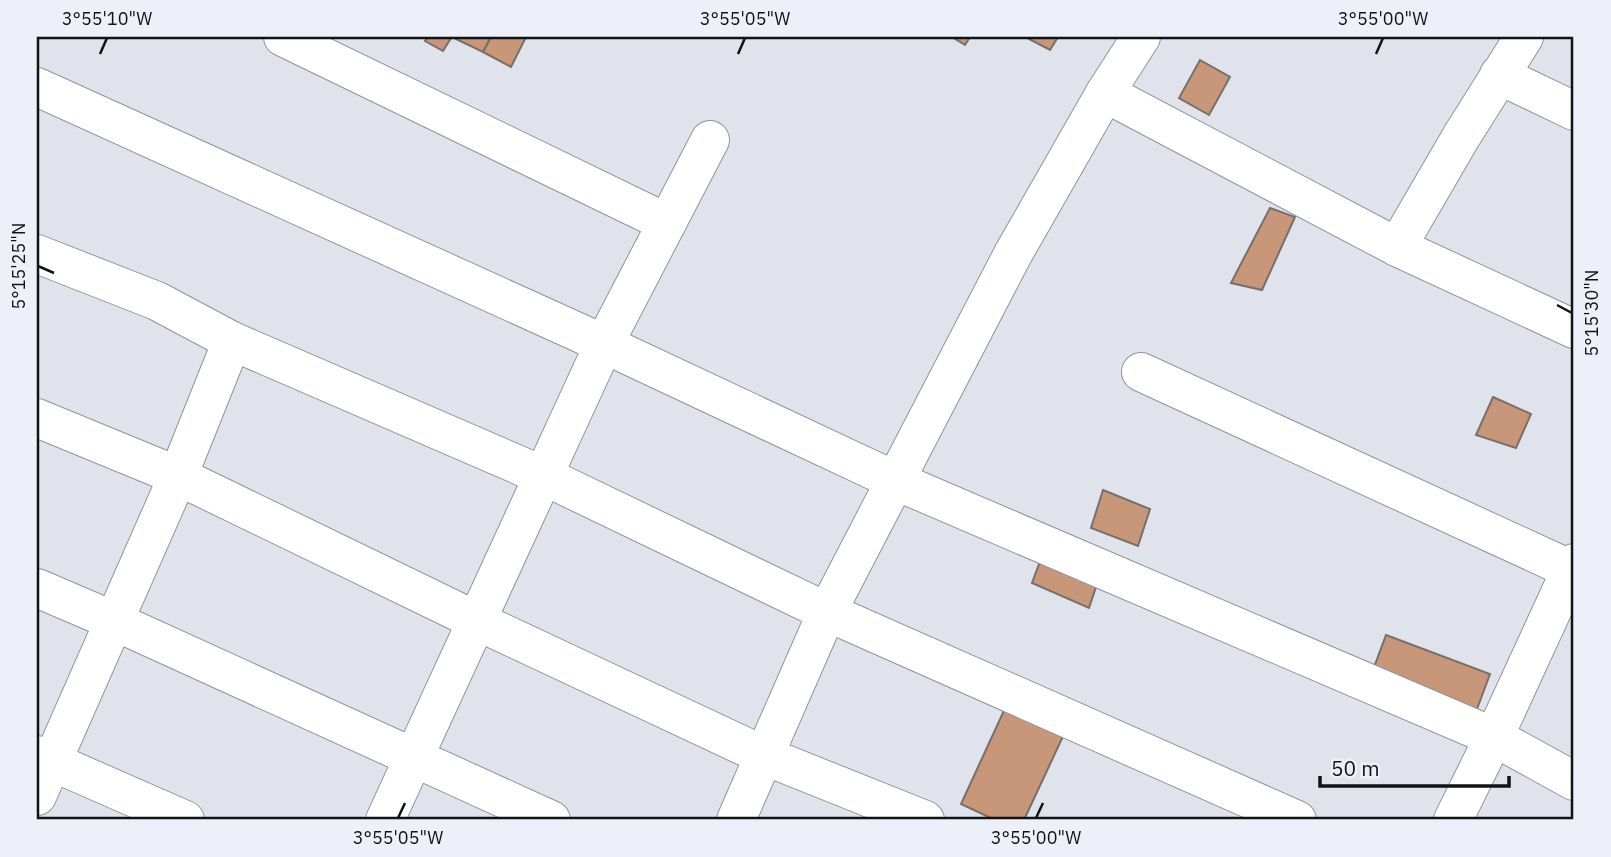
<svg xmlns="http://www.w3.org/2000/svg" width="1611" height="857" viewBox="0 0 1611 857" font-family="'IBM Plex Sans',sans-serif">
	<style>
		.building { fill: #c89779; stroke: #776f6a; stroke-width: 2 }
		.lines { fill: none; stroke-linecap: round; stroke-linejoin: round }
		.minor-casing { stroke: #92949c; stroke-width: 40 }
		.minor { stroke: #fff; stroke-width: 38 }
		.ticks { fill: none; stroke: #121316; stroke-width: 2.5 }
		.neatline { fill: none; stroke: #121316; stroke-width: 2.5 }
		.ticks-label { font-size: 18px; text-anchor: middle; fill: #121316 }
	</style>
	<rect width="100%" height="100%" fill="#e0e3ec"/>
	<g class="building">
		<polygon points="428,37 448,37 451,38 443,51 425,41"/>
		<polygon points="457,37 491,37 483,52 456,39"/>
		<polygon points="491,37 526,37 511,67 483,52"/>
		<polygon points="952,37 970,37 965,45"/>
		<polygon points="1031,37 1058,37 1050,50 1029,39"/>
		<polygon points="1200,60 1230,77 1209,115 1179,98"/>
		<polygon points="1270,208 1295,217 1262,290 1231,283"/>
		<polygon points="1493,397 1531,414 1516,448 1476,435"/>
		<polygon points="1103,490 1150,509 1138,546 1091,528"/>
		<polygon points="1042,556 1098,581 1089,608 1032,583"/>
		<polygon points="1386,635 1490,674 1477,709 1373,670"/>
		<polygon points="1007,704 1065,732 1024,820 995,820 961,804"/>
	</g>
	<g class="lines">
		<g class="minor-casing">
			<g id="minor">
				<polyline points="283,37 667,223"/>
				<polyline points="1499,75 1574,111"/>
				<polyline points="37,87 604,344 896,481 1494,737 1574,781"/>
				<polyline points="1105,93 1397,247 1574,329"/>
				<polyline points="1397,247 1461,137 1524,37"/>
				<polyline points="37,254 157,301 232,341 544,476 827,612 1297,820"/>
				<polyline points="1141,372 1574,571"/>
				<polyline points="37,418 178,476 477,621 765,756 925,820"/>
				<polyline points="37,588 114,621 551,820"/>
				<polyline points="37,755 185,820"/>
				<polyline points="37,796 178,476 232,341"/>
				<polyline points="385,820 604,344 710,140"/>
				<polyline points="736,820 827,612 1013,254 1105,93 1141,37"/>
				<polyline points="1453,820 1494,737 1574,563"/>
			</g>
		</g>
		<use href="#minor" class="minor"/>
	</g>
	<path class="ticks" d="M100 54 107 38M738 54 745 38M1376 54 1383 38M38 266 54 273M1557 305 1572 313M398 818 405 803M1036 818 1043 803"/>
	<rect width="1611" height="857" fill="none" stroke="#edf0f9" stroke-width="77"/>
	<path d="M1320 776v10h189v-10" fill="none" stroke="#121316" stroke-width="3.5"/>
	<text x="1331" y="776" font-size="21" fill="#121316" stroke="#edf0f9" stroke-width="5" paint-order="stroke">50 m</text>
	<rect x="38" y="38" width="1534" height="780" class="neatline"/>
	<g class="ticks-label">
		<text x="107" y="25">3°55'10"W</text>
		<text x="745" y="25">3°55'05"W</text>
		<text x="1383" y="25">3°55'00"W</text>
		<text transform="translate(19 266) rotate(-90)" y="6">5°15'25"N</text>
		<text transform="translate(1592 313) rotate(-90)" y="6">5°15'30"N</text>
		<text x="398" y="844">3°55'05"W</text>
		<text x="1036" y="844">3°55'00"W</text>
	</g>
</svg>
